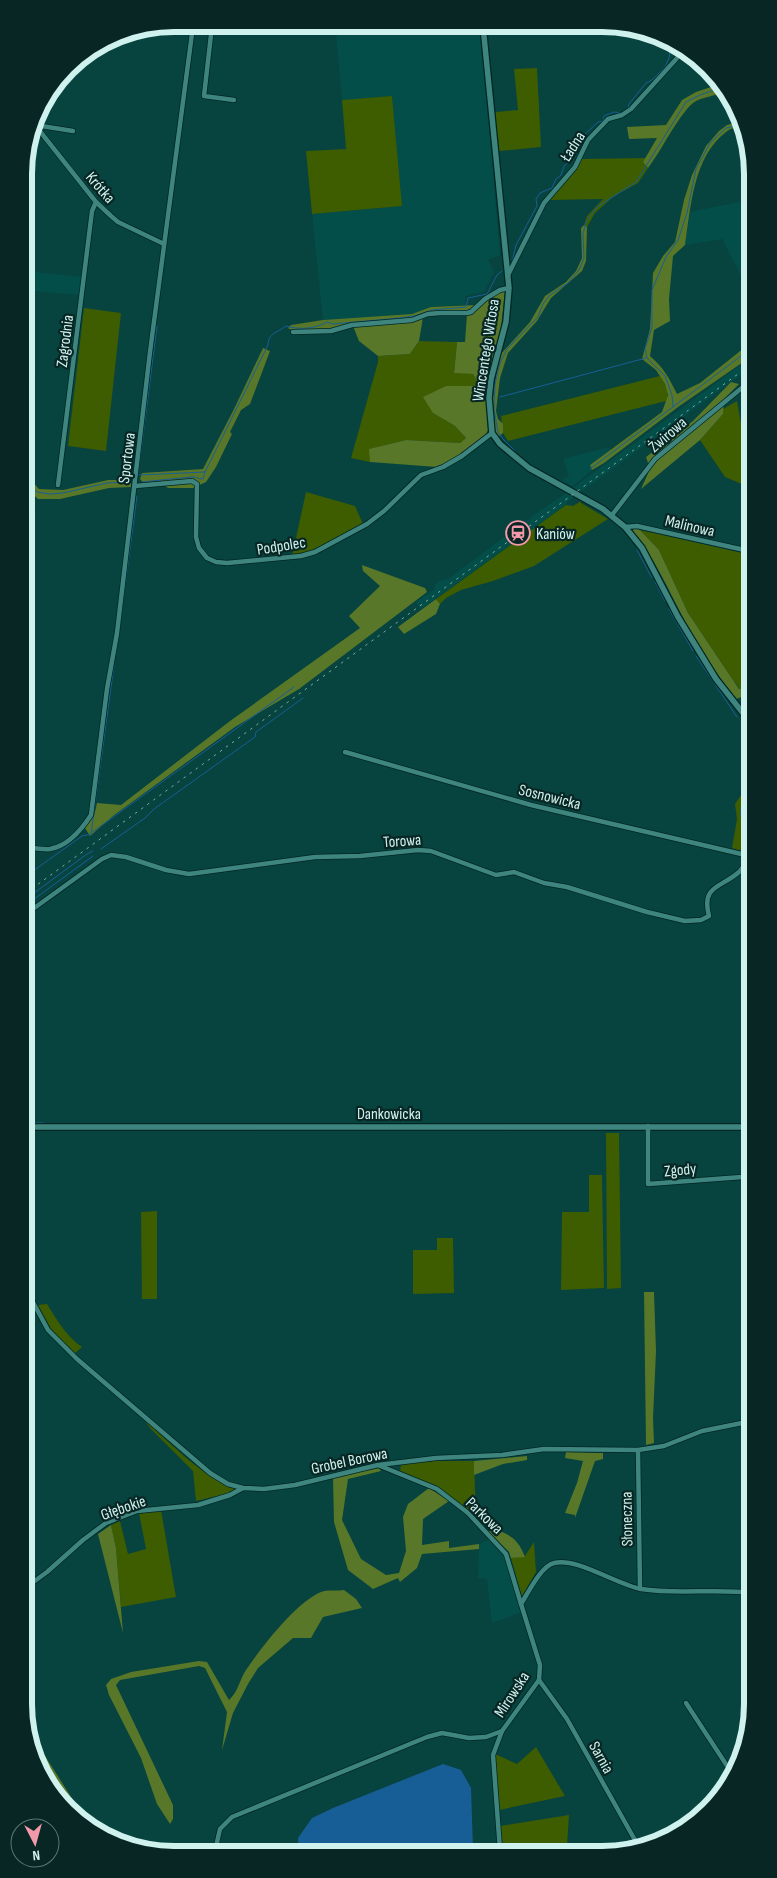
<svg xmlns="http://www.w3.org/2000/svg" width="777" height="1878" viewBox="0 0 777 1878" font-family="'Sofia Sans Condensed',sans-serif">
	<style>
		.built { fill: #044e4a }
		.green { fill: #3e5c00 }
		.forest { fill: #587728 }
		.water { fill: #185e96 }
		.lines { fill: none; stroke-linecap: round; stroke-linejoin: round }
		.stream { stroke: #185e96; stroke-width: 1 }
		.minor-casing { stroke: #002724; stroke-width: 6 }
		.tertiary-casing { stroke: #002724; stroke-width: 8 }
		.minor { stroke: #3f857f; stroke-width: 4.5 }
		.tertiary { stroke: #3f857f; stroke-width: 5.5 }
		.rail { stroke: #7daaa6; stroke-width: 1; stroke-dasharray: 2.5 5; stroke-linecap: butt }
		.labels { text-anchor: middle; stroke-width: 4.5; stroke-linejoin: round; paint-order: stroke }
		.street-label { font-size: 16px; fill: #d0f2ee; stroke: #082624 }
		.poi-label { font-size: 16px; fill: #d0f2ee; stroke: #082624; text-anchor: start }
		.rim { fill: none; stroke: #d0f2ee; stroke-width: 6 }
	</style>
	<rect width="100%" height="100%" fill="#07433f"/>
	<g class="built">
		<polygon points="461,26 478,28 481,33 500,255 488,260 494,272 484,292 465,296 465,305 431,307 412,314 323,320 312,214 402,206 392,96 342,100 336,33"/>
		<polygon points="748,200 749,291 722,239 685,245 690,212"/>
		<polygon points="24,271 82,277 79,295 24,290"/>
		<polygon points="749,359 749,369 567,502 567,504 421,609 416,602 435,589 435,585 439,581 448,579 538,512 559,498"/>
		<polygon points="605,448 612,449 590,465 592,470 573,486 561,480 569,476 563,459"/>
		<polygon points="490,1539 504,1555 522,1612 492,1623 487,1579 478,1578 479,1544"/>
	</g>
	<g class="green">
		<polygon points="537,68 541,147 499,151 495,112 518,110 514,69"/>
		<polygon points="392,96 402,206 312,214 306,151 346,149 342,100"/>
		<polygon points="646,158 643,162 648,168 638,183 614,196 595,213 587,227 584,225 587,216 603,199 550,200 581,159"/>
		<polygon points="84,308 121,313 106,451 68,446"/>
		<polygon points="419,341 457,342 454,372 473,374 479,383 473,386 446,386 433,413 455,426 466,438 460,443 406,440 370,449 370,462 351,458 378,362 378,356 410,354"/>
		<path d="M660 376C665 384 670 392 666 401L508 441 503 433 501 416Z"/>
		<polygon points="737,401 749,468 749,487 725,477 700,440 723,414 723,409"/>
		<polygon points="306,492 355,506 363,524 315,550 292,556"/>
		<polygon points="581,501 581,503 608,519 534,566 493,581 461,590 446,598 440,604 436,599 566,505 573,506"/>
		<polygon points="640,530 747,554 749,563 750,686 740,689 733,680 688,613 659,550"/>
		<polygon points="750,782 750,807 746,823 741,821 750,840 750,851 748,853 732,848 737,819 735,804"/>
		<polygon points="606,1133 619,1133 621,1288 607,1289"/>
		<polygon points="589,1175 602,1175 604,1288 561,1290 562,1212 589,1212"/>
		<polygon points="157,1211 157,1299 142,1299 141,1212"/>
		<polygon points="437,1238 453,1238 454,1293 413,1294 413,1250 437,1250"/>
		<path d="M47 1304C57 1320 66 1336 82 1347L74 1354 51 1329 38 1305Z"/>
		<path d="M145 1421C171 1443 205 1480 237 1489L229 1493 196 1501 193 1471 150 1428Z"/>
		<polygon points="434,1461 474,1461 476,1518 438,1488 400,1472 401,1464"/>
		<polygon points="161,1510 176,1597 121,1607 116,1548 111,1525 120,1521 128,1554 146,1549 139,1513"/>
		<polygon points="534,1542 536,1572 522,1596 511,1558 525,1556"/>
		<polygon points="536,1747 565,1796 499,1810 495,1754 517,1764"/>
		<polygon points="703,1810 704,1812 678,1834 644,1848"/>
		<polygon points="569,1815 567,1846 546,1850 503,1850 500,1826"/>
	</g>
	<g class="forest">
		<path d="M720 84 726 90C717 97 702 96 693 103 677 117 662 150 648 168L643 162 657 138 629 139 627 127 666 125 682 100 696 92Z"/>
		<path d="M742 121 744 126C738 127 730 128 726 132 693 157 691 207 685 245L673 256 669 299 670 321 654 330 650 356C664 368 669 378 677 394L700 383 749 344V358L678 407 604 463 592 470 590 465 662 412 668 395 665 384 656 370 642 359 650 329 653 273 663 256 675 242 684 200 692 175 706 146 719 131 727 125Z"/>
		<polygon points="584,225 587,227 586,261 582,271 551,298 537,321 508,353 500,378 496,411 498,419 503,424 503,433 498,437 495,431 493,398 499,356 530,322 545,296 566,282 576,271 582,258 581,228"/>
		<polygon points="500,291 505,291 501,328 488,379 486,398 488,430 486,434 461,455 437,467 370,462 369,449 406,440 460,443 466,438 455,426 433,413 423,397 446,386 473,386 478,383 473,374 454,373 457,342 465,342 467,314"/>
		<polygon points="476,305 467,311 440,312 412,319 330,329 293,331 288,328 291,325 323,320 412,314 431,307"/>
		<polygon points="423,317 419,341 410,354 378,356 359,341 353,326"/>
		<polygon points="263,348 270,351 250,404 241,410 230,432 232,434 216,467 206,482 193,488 168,488 158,481 144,484 140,479 142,473 203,469 234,409"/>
		<polygon points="731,382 739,384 724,399 723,414 700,440 641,489 650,469 646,457 693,421"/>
		<polygon points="25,474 39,489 63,490 108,480 131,480 131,487 109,488 60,499 38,499 25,487"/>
		<path d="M635 528 640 530 659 550 688 613 739 689 750 686V694L736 699C717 675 700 648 685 621 668 590 655 557 632 531Z"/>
		<polygon points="362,565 425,588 427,592 299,689 235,727 113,816 90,836 85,828 94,816 97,803 121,805 230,721 360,628 349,616 380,586 363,571"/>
		<polygon points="436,599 440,604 436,614 404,634 398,627"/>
		<polygon points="644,1292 654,1292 656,1351 653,1418 654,1443 646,1445"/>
		<polygon points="566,1452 603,1453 603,1459 595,1461 575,1518 575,1515 565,1513 577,1483 583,1461 565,1458"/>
		<polygon points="527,1456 527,1460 503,1464 474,1475 474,1461"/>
		<polygon points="379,1468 381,1471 348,1479 342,1520 361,1559 386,1575 399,1573 406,1551 403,1517 408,1504 429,1488 449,1501 423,1519 422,1545 449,1541 449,1548 479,1544 479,1549 422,1554 417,1568 400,1582 398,1578 373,1589 348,1570 334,1522 333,1477"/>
		<polygon points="111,1525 116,1548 123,1633 98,1534"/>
		<path d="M491 1528C509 1534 518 1538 525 1557L511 1558 509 1552 489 1532Z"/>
		<path d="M344 1590 356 1599 362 1608 323 1617 311 1638H293L258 1668 248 1684 233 1713 222 1750 227 1712 205 1668 199 1666 120 1680 116 1685 173 1805V1819L170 1824 157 1804 141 1758 109 1695 106 1685 111 1679 131 1672 199 1661 207 1662 229 1700C238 1692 239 1681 246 1670 261 1648 298 1599 324 1591 330 1590 338 1591 344 1590Z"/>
		<polygon points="29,1726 40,1748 87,1822 75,1817 44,1779 29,1742"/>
	</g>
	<polygon class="water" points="443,1764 461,1770 471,1788 473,1850 299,1851 298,1838 312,1818 333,1808"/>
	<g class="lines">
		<g class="stream">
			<polyline points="628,109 629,104 646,83 652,80 665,67 669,58 671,46"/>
			<polyline points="512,262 516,245 537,206 536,199 540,193 552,188 556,179 561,175 564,166 572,159 583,136 598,122 603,121 604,116 614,112 622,113"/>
			<path d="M157 326 138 475 205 472 268 345C268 333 277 333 286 326 299 330 315 329 327 322L333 324 399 318 414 316 432 310 466 307 468 298 487 294 497 275 502 271"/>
			<polyline points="500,397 646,358"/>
			<polyline points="673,407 672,395 665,376 647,358 645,349 652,327 652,290 666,257 678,240 687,213 696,169 710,143 726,128 743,124"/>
			<polyline points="514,450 503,439 498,432 494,409 495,384 500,363 507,349 538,317 543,304 550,295 568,283 579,270 584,258 583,234 586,222 597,207 636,182 686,102 700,95 723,87"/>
			<polyline points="590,469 749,350"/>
			<polyline points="25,481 37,492 50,494 63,493 107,483 130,482"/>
			<path d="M142 482C158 480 175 479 191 477 195 476 198 479 203 479L205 472"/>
			<polyline points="637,550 652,578"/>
			<polyline points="655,582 665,601"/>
			<polyline points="669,609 693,651"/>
			<polyline points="116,654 137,496"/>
			<polyline points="696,656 737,717"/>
			<polyline points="741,723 750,732"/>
			<path d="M750 787C738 811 737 813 750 837"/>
			<polyline points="91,833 294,687"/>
			<polyline points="101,849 145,818 154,809 255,737 256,732 303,698"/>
			<polyline points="26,876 82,836 91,834 114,665"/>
			<polyline points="26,899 87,854 93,851"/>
			<polyline points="26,905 93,856"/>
			<polyline points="27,1123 44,1123"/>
		</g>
		<g class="minor-casing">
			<g id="minor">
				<polyline points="212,26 204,96 234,100"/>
				<polyline points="35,125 96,202 111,216 118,222 164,244"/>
				<polyline points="35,125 73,131"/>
				<polyline points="508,275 544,203 575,167 588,140 608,119 622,115 631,109 678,57 684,53"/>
				<polyline points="293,332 331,331 352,325 412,320 428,314 440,313 467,313 471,312 485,299 500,290 509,288"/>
				<polyline points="58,485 92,211 96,202"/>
				<polyline points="135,486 192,481 197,484 196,537 199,548 207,558 216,562 227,563 301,556 315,552 367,524 384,511 421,475 443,467 462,456 492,433"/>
				<polyline points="612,515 655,459 749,382"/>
				<polyline points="625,527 637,526 749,551"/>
				<polyline points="345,752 531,805 750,856"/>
				<path d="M26 847C33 848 43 850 50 849 68 846 82 829 91 815L107 689 117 633 150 352 193 26"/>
				<path d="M26 914 102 859 111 855 126 857 166 870 189 874 315 857 360 856 418 850 431 851 496 875 514 872 544 883 567 887 647 912 685 921 701 920 709 916C701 885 721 888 739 872 743 868 747 861 750 856"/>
				<polyline points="648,1126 648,1184 742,1177"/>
				<polyline points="27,1291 48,1330 77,1359 210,1473 228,1484 243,1488 264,1489 295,1485 378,1465 436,1458 502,1455 544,1449 638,1450 664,1446 702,1431 752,1421"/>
				<polyline points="638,1450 640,1589"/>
				<polyline points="378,1465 437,1489 468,1513 506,1554 521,1604"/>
				<polyline points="28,1586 47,1572 83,1540 106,1523 137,1511 198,1505 230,1495 243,1488"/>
				<polyline points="539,1680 567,1719 640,1849"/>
				<polyline points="686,1703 733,1775"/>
				<polyline points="500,1850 493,1755 502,1731"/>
				<path d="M215 1851 220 1829 232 1817 427 1737 442 1733 469 1738 486 1737 502 1731 539 1680 540 1665 521 1604C528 1593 541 1566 554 1563 577 1557 617 1585 641 1589 678 1595 716 1588 753 1593"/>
			</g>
		</g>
		<g class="tertiary-casing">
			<g id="tertiary">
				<polyline points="170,25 333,30 428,25"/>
				<polyline points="483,26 509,288 506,322 491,379 489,398 492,433 500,444 529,468 603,509 625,527 642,548 678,617 716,679 750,722"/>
				<polyline points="27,1127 751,1127"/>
			</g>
		</g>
		<use href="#minor" class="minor"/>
		<use href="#tertiary" class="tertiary"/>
		<polyline class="rail" points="26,893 749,366"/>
	</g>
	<defs>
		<g id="station-ring" transform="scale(1.25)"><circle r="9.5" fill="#082624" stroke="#f39aaa" stroke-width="1.5"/><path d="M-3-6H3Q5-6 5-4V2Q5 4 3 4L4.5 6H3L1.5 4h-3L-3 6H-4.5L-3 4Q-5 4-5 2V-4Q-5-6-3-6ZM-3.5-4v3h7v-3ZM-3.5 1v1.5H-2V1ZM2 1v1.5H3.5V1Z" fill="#f39aaa"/></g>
	</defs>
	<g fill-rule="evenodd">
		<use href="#station-ring" x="518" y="533"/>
	</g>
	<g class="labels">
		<g class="street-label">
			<text transform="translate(572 146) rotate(-57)" y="6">Ładna</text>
			<text transform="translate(101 187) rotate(49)" y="6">Krótka</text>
			<text transform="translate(64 341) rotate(-83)" y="6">Zagrodnia</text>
			<text transform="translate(485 350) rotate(-81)" y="6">Wincentego Witosa</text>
			<text transform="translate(667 434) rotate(-41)" y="6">Żwirowa</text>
			<text transform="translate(126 458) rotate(-83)" y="6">Sportowa</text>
			<text transform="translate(690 525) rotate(13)" y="6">Malinowa</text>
			<text transform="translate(281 545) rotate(-9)" y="6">Podpolec</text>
			<text transform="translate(550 796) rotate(14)" y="6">Sosnowicka</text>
			<text transform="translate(402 840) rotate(-4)" y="6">Torowa</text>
			<text x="389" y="1119">Dankowicka</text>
			<text transform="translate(680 1169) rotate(-5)" y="6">Zgody</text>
			<text transform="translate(349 1460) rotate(-12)" y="6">Grobel Borowa</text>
			<text transform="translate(123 1507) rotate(-19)" y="6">Głębokie</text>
			<text transform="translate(485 1515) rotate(44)" y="6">Parkowa</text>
			<text transform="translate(626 1519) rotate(-91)" y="6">Słoneczna</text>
			<text transform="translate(511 1694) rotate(-57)" y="6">Mirowska</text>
			<text transform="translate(602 1757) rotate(61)" y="6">Sarnia</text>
		</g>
		<g class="poi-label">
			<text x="536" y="539">Kaniów</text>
		</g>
	</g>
	<path d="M0 0H777V1878H0ZM174 32H602A142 142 0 0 1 744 174V1704A142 142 0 0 1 602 1846H174A142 142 0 0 1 32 1704V174A142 142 0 0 1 174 32Z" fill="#082624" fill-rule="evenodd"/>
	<path class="rim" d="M174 32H602A142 142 0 0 1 744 174V1704A142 142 0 0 1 602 1846H174A142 142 0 0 1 32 1704V174A142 142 0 0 1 174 32Z"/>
	<g transform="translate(35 1843) rotate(174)"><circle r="24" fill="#082624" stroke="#587875"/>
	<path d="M0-4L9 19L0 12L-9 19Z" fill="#f39aaa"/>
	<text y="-8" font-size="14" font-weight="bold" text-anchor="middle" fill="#d0f2ee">N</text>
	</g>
</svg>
